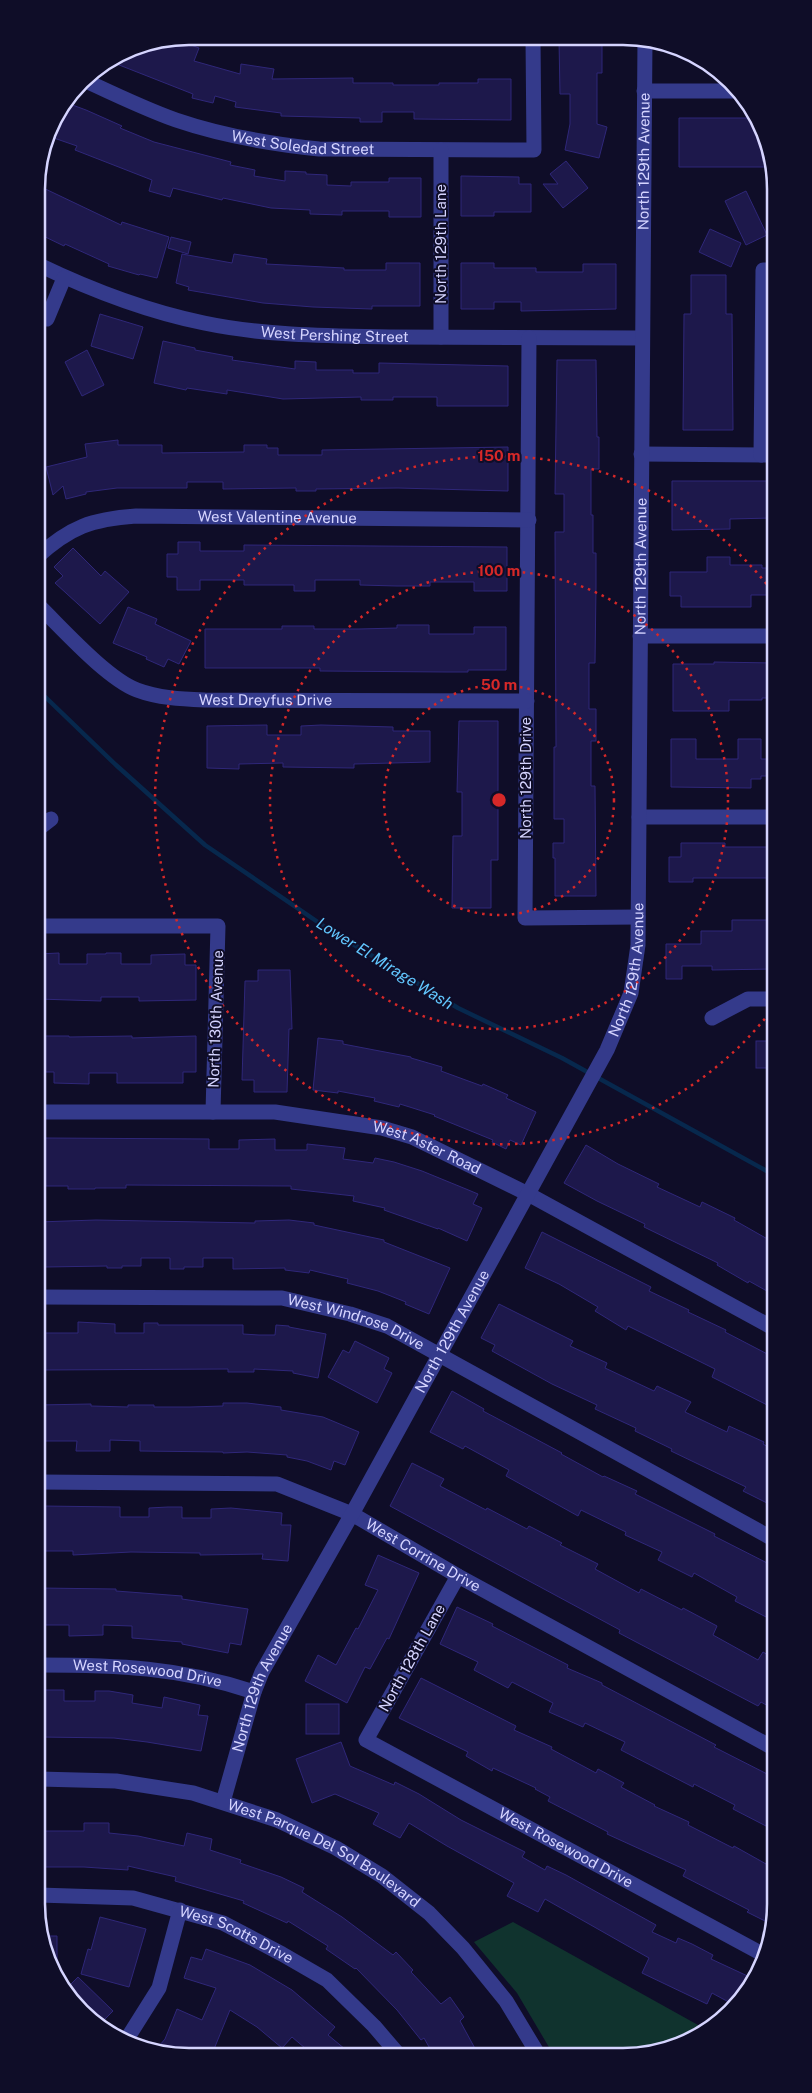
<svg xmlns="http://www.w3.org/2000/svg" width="812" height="2093" viewBox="0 0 812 2093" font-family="'Public Sans',sans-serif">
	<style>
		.green { fill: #10332e }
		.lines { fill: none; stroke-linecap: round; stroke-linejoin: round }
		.stream { stroke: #07284d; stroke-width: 4.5 }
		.building { fill: #1d184b; stroke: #2f2779 }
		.street { stroke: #343a8b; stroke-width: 15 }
		.ring { fill: none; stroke: #d62828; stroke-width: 2.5; stroke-dasharray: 2.5 5 }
		.labels { text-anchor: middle; stroke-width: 4; stroke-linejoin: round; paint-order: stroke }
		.street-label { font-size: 15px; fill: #d5d4ff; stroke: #0f0d28 }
		.water-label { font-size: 16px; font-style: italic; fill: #62c7ff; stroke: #0f0d28 }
		.rim { fill: none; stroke: #d5d4ff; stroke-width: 2.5 }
		.centre { fill: #d62828; stroke: #0f0d28; stroke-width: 2.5 }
		.ring-label { font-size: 15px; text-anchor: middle; font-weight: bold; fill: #d62828; stroke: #0f0d28; stroke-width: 4; stroke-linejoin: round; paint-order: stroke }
	</style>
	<rect width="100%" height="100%" fill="#0f0d28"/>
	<polygon class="green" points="513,1922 707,2030 699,2036 653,2054 553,2054 517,1993 474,1942"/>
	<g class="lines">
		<polyline class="stream" points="37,689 116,765 205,845 328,929 458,1008 562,1058 774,1175"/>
	</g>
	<g class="building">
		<polygon points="175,39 199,48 194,61 240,74 241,64 274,69 272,79 353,78 353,83 393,83 393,85 439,85 439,83 478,83 478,79 511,79 511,120 414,119 414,112 382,112 382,122 360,122 360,118 281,116 281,113 235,107 236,102 215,96 213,103 192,98 193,94 109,61 131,48"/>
		<polygon points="559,40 602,40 602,73 597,73 597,124 607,127 599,158 565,150 570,124 570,94 560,94"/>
		<polygon points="67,103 86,110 122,126 120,128 154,142 231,162 230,165 255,170 254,176 285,181 285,171 306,172 306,174 327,175 327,185 351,186 351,182 389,182 389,178 421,178 421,217 389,217 389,211 342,211 342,215 310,214 310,210 271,208 223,198 222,200 173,188 170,197 149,191 152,180 75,150 77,146 48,136 52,122"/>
		<polygon points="679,118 757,118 767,143 767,167 679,167"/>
		<polygon points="566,161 588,188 563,208 543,184 558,184 550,174"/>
		<polygon points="461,176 519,177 519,184 531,184 531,212 494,212 494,216 461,216"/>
		<polygon points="37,185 121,225 122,222 169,237 157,278 140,274 139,275 108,266 109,264 65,244 64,246 37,233"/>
		<polygon points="746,191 767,235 746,245 725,201"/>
		<polygon points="710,229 741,243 731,267 699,252"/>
		<polygon points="171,237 191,242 188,254 168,248"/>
		<polygon points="182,254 232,263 234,254 267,259 266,264 344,268 344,270 386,270 386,263 420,263 420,306 372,306 372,309 313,307 263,303 188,290 189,287 176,283"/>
		<polygon points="461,263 494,263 494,268 536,268 536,272 583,272 583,264 616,264 616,309 521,311 521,302 494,302 494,309 461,309"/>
		<polygon points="691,275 726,275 726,314 732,314 733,430 683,430 684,314 691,314"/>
		<polygon points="100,314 143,327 133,359 91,346"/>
		<polygon points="163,341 195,348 195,350 233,357 232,360 295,369 295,361 316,362 316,370 353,370 353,373 379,373 379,363 508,366 508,406 437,406 437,397 393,397 393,400 361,400 361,397 283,399 227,390 227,394 187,388 186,390 154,383"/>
		<polygon points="87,350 104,385 82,396 65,362"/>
		<polygon points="557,360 596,360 597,437 599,437 599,469 591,469 591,515 593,515 593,553 596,553 596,586 595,663 589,663 589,709 596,709 596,741 591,741 591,786 595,786 596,896 555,896 555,858 553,858 553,843 564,843 564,819 554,819 554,747 556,747 555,532 564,532 564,494 555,494"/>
		<polygon points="118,440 118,445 162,445 162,453 244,452 244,445 267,445 267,448 278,448 278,455 322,455 322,450 508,447 508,491 398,488 316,489 316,491 296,491 296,488 223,489 223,482 187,482 187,488 117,488 86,492 86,494 66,499 63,486 53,495 46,467 87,457 85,444"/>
		<polygon points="672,481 773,481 773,518 730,519 730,529 672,530"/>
		<polygon points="178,542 200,542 200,551 244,551 244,545 507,547 507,591 474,591 474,582 430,582 430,586 397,586 360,585 360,580 315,580 315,591 294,591 294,585 244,585 244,580 200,580 200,590 177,590 177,577 167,577 167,554 178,554"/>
		<polygon points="73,548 101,576 105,571 129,592 100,624 55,583 63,576 54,567"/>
		<polygon points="707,557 730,557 730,565 762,565 762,568 773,568 773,595 751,595 751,607 681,607 681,596 670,596 670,572 707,572"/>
		<polygon points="128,607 157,619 155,624 191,641 179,664 168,659 164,667 146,659 147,657 113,643"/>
		<polygon points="397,625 429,625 429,634 474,634 474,627 506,627 506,670 468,670 468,672 447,672 320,671 320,668 205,668 205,629 282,629 282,626 314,626 314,629 359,629 397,628"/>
		<polygon points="714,662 774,663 774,698 762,698 762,700 729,700 729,711 673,711 673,664 714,664"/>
		<polygon points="459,721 498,721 498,860 491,860 491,908 452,908 453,836 462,836 462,792 457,792"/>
		<polygon points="267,725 267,735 301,735 301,726 321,725 393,727 393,731 430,731 430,762 354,764 354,768 283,767 283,763 239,764 239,769 207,768 207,726"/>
		<polygon points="671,739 696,739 696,759 738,759 738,739 761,739 761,759 774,759 774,776 761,776 761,779 751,779 751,788 671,787"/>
		<polygon points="681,843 725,843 725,847 774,847 774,878 693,878 693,882 669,882 669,857 681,857"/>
		<polygon points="732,920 774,920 774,969 712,970 712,966 682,966 682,979 666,979 666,944 701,944 701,931 732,931"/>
		<polygon points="59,953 59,964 87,964 87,954 106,954 106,953 121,953 121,964 151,964 151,955 185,954 185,965 196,965 196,1000 139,1001 139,997 101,997 101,1001 38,999 38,954"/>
		<polygon points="258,970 290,970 292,1029 289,1029 287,1092 254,1092 254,1080 242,1080 245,981 258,981"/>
		<polygon points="43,1036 69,1036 69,1037 132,1036 132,1038 196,1036 196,1072 183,1072 183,1083 117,1083 117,1073 89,1073 89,1084 54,1083 54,1072 43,1072"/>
		<polygon points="318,1038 343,1041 343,1044 411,1057 411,1058 442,1067 441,1071 482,1086 483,1084 508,1095 506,1098 536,1112 521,1145 510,1140 506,1149 492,1142 493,1140 434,1116 435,1115 400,1104 399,1107 374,1101 375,1098 338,1091 338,1093 313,1090"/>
		<rect x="756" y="1041" width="18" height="27"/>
		<polygon points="45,1138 209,1139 209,1149 239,1149 239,1140 275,1139 275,1150 307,1150 307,1144 345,1148 343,1159 373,1163 375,1158 394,1162 422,1171 466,1189 478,1194 473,1204 482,1208 467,1241 438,1228 438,1229 384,1210 385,1208 353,1201 354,1196 291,1189 291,1186 126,1185 126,1188 95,1188 95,1189 68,1189 68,1186 38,1186 38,1150 45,1150"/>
		<polygon points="586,1145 618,1164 659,1184 657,1187 700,1207 702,1202 735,1218 734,1220 771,1241 769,1246 774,1249 774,1295 749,1281 748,1283 717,1265 718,1263 644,1227 645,1224 597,1201 564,1183"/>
		<polygon points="96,1220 255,1223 255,1221 289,1220 314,1223 314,1225 384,1240 384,1242 450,1268 429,1314 405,1304 406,1302 378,1291 347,1283 348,1279 310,1270 309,1273 285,1270 285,1268 233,1269 233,1258 203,1258 203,1267 184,1267 184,1269 170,1269 170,1258 141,1258 141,1266 122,1266 122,1268 107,1268 107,1266 45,1267 45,1256 38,1256 38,1222"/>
		<polygon points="542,1232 651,1287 649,1291 689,1310 688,1312 726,1330 725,1332 775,1358 775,1409 712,1377 715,1369 628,1326 626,1330 595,1311 598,1307 559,1284 525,1268"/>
		<polygon points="499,1304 573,1341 570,1346 607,1363 605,1368 654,1391 657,1386 691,1402 685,1412 727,1432 729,1426 764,1442 763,1444 775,1451 775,1507 743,1491 746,1487 671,1451 672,1449 635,1431 636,1428 595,1409 597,1405 552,1384 492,1351 495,1345 481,1338"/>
		<polygon points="78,1322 115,1324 115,1333 144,1333 144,1323 158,1323 158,1325 243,1325 243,1334 259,1335 275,1335 276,1325 289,1326 289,1327 326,1334 318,1378 293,1373 293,1371 254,1369 254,1372 228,1372 228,1369 38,1370 38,1333 78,1333"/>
		<polygon points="355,1341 389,1358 384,1369 392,1373 377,1403 328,1377 343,1350 349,1353"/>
		<polygon points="452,1391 484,1409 483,1411 562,1453 561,1454 603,1477 604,1476 637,1491 635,1494 715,1534 714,1536 775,1567 775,1609 770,1619 735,1601 737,1597 694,1573 692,1577 658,1560 662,1552 625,1535 626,1532 581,1510 578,1516 506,1476 509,1470 465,1446 463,1449 430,1432"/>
		<polygon points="223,1403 247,1403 281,1407 281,1410 323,1417 359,1432 345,1465 334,1461 331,1470 307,1461 287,1457 287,1455 247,1452 223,1453 223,1452 140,1451 140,1441 110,1440 110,1451 76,1451 77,1441 39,1441 38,1405 91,1404 91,1406 128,1407 128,1405 154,1405 154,1407 190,1407 223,1406"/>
		<polygon points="412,1463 444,1479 440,1486 486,1510 487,1508 527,1529 529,1526 562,1543 560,1545 598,1564 595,1569 639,1593 641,1589 682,1610 683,1608 717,1626 713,1635 758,1660 763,1652 775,1659 775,1710 761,1702 758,1706 619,1633 620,1630 390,1506"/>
		<polygon points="42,1506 120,1507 120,1517 149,1517 149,1508 168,1507 182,1507 182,1518 211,1518 211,1509 231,1508 282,1513 281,1525 291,1525 288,1561 262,1559 263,1554 200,1555 200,1553 131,1552 73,1555 73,1551 42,1551"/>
		<polygon points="378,1555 419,1573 389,1639 387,1638 370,1669 365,1667 347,1703 305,1681 318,1655 336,1665 356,1628 358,1629 378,1590 365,1585"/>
		<polygon points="39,1588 116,1589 116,1591 182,1596 182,1599 248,1609 241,1645 230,1643 228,1653 182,1644 182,1642 132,1638 132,1626 103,1625 103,1635 69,1636 69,1625 39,1625"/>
		<polygon points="457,1607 493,1624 492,1626 568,1665 567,1668 602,1683 602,1685 716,1745 714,1747 775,1778 775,1826 768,1822 766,1826 733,1809 735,1805 694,1784 693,1787 621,1750 625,1742 585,1723 583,1727 549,1712 553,1703 512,1682 508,1688 474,1670 478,1662 440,1644"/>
		<polygon points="421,1678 516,1726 514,1730 552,1747 551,1749 596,1773 598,1769 624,1783 621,1787 655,1805 654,1806 689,1822 688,1825 733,1848 734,1846 775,1869 775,1913 773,1925 747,1912 749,1910 683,1876 686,1870 607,1834 608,1832 548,1801 550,1797 535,1789 536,1788 493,1768 492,1771 466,1756 468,1752 399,1718"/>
		<polygon points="39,1690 64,1690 64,1701 95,1701 95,1691 109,1691 133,1695 132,1703 162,1708 164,1697 200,1705 198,1715 208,1716 201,1751 147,1742 114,1738 39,1737"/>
		<rect x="306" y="1704" width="33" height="30"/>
		<polygon points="341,1742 350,1766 394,1785 395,1782 419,1794 461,1820 525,1852 522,1857 545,1870 547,1866 566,1875 656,1925 652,1932 676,1943 678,1938 692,1944 713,1955 711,1959 754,1979 736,2006 712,1993 707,2004 642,1973 649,1958 545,1899 538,1912 507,1896 514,1883 447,1846 409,1823 400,1838 373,1824 379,1813 335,1794 312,1803 296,1759"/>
		<polygon points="84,1823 109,1823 109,1833 138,1836 184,1846 187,1833 212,1839 210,1850 241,1860 240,1863 281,1877 304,1888 302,1892 342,1917 393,1955 396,1952 413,1970 411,1972 441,2004 450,1997 464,2017 460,2021 478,2054 433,2054 424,2038 421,2040 397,2010 356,1968 355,1969 326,1949 328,1946 288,1921 287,1923 243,1903 244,1901 175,1881 176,1877 128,1866 128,1870 84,1867 39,1867 39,1831 84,1831"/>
		<polygon points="100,1917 146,1929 129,1987 81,1974 88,1949 91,1950"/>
		<polygon points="40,1936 57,1936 57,1977 56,1977"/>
		<polygon points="206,1949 250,1965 292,1990 335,2027 328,2035 351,2054 312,2054 292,2037 282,2048 257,2027 230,2010 212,2054 160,2054 154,2052 165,2039 177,2009 202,2020 216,1988 184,1978 191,1957 202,1960"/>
		<polygon points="78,1977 113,2011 99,2025 81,2012 65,1990"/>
	</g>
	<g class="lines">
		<g class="street">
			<path id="s1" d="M84 80C114 94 145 109 176 120 223 136 270 144 319 149L534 150 533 38"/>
			<polyline points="644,91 738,91"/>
			<polyline points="441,150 441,337"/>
			<path id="s2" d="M37 264C91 290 145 311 204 323 266 336 329 336 393 337 476 338 559 338 642 338"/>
			<polyline points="47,319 64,278"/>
			<polyline points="529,338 525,918 638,917"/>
			<polyline points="641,454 773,455"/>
			<polyline points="761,455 763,270 773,270"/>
			<path id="s3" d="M37 557C70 527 92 519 136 516L529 520"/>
			<path id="s4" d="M37 604C62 628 106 678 137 690 158 698 182 699 205 700L527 701"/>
			<polyline points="640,636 773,636"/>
			<polyline points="639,817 774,817"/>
			<polyline points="38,829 51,819"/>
			<polyline points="38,926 218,926 213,1112"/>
			<polyline points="712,1018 748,999 774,999"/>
			<path id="s5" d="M38 1112H275L382 1128 412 1137 528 1194 775 1329"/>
			<path id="s6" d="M38 1297 282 1298 350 1314 387 1326 775 1540"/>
			<path id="s7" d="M39 1482 277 1484 352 1514 458 1576 775 1749"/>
			<path id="s8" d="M458 1576 366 1740 766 1956"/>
			<path id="s9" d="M39 1665C116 1665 180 1667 254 1692"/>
			<path id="s10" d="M39 1779 116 1781 193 1793 277 1820 336 1848 382 1876 429 1913 463 1948 506 2001 538 2054"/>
			<path id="s11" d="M223 1802 254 1692 262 1672 352 1514 607 1050 631 993 638 945 645 39"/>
			<path id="s12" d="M39 1895 133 1898 223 1923 282 1954 327 1980 374 2026 398 2054"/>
			<polyline points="125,2042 159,1988 180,1910"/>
		</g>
	</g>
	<g class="ring">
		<circle cx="499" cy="800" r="115"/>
		<circle cx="499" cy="800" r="229"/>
		<path d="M774 1007A344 344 0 1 1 772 591"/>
	</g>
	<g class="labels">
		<g class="street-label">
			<text dy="5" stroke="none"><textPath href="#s1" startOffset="230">West Soledad Street</textPath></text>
			<text dy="5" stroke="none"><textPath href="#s11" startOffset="1741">North 129th Avenue</textPath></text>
			<text transform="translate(441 244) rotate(-90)" y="5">North 129th Lane</text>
			<text dy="5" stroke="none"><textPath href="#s2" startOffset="309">West Pershing Street</textPath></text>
			<text dy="5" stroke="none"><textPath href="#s3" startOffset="251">West Valentine Avenue</textPath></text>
			<text dy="5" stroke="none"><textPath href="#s11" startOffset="1336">North 129th Avenue</textPath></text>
			<text dy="5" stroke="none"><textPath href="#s4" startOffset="262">West Dreyfus Drive</textPath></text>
			<text transform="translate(526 778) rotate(-90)" y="5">North 129th Drive</text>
			<text dy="5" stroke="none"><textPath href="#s11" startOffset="931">North 129th Avenue</textPath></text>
			<text transform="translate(216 1019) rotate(-88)" y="5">North 130th Avenue</text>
			<text dy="5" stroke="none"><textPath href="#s5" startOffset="394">West Aster Road</textPath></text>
			<text dy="5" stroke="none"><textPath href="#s6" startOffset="322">West Windrose Drive</textPath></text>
			<text dy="5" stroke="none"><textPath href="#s11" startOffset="526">North 129th Avenue</textPath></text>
			<text dy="5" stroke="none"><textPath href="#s7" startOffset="401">West Corrine Drive</textPath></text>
			<text transform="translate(412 1658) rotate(-61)" y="5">North 128th Lane</text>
			<text dy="5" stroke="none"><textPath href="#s9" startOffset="109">West Rosewood Drive</textPath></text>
			<text dy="5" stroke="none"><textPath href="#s11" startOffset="121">North 129th Avenue</textPath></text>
			<text dy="5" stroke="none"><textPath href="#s8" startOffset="415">West Rosewood Drive</textPath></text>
			<text dy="5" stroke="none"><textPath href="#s10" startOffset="300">West Parque Del Sol Boulevard</textPath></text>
			<text dy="5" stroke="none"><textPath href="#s12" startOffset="204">West Scotts Drive</textPath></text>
		</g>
		<g class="water-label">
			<text transform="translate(385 963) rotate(32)" y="6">Lower El Mirage Wash</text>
		</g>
	</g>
	<path d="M0 0H812V2093H0ZM189 45H623A144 144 0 0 1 767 189V1904A144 144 0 0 1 623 2048H189A144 144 0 0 1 45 1904V189A144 144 0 0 1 189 45Z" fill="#0f0d28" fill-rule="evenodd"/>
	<path class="rim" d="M189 45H623A144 144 0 0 1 767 189V1904A144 144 0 0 1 623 2048H189A144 144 0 0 1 45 1904V189A144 144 0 0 1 189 45Z"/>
	<circle cx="499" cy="800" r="8" class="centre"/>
	<g class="ring-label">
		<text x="499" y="461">150 m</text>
		<text x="499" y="576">100 m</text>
		<text x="499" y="690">50 m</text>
	</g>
</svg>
